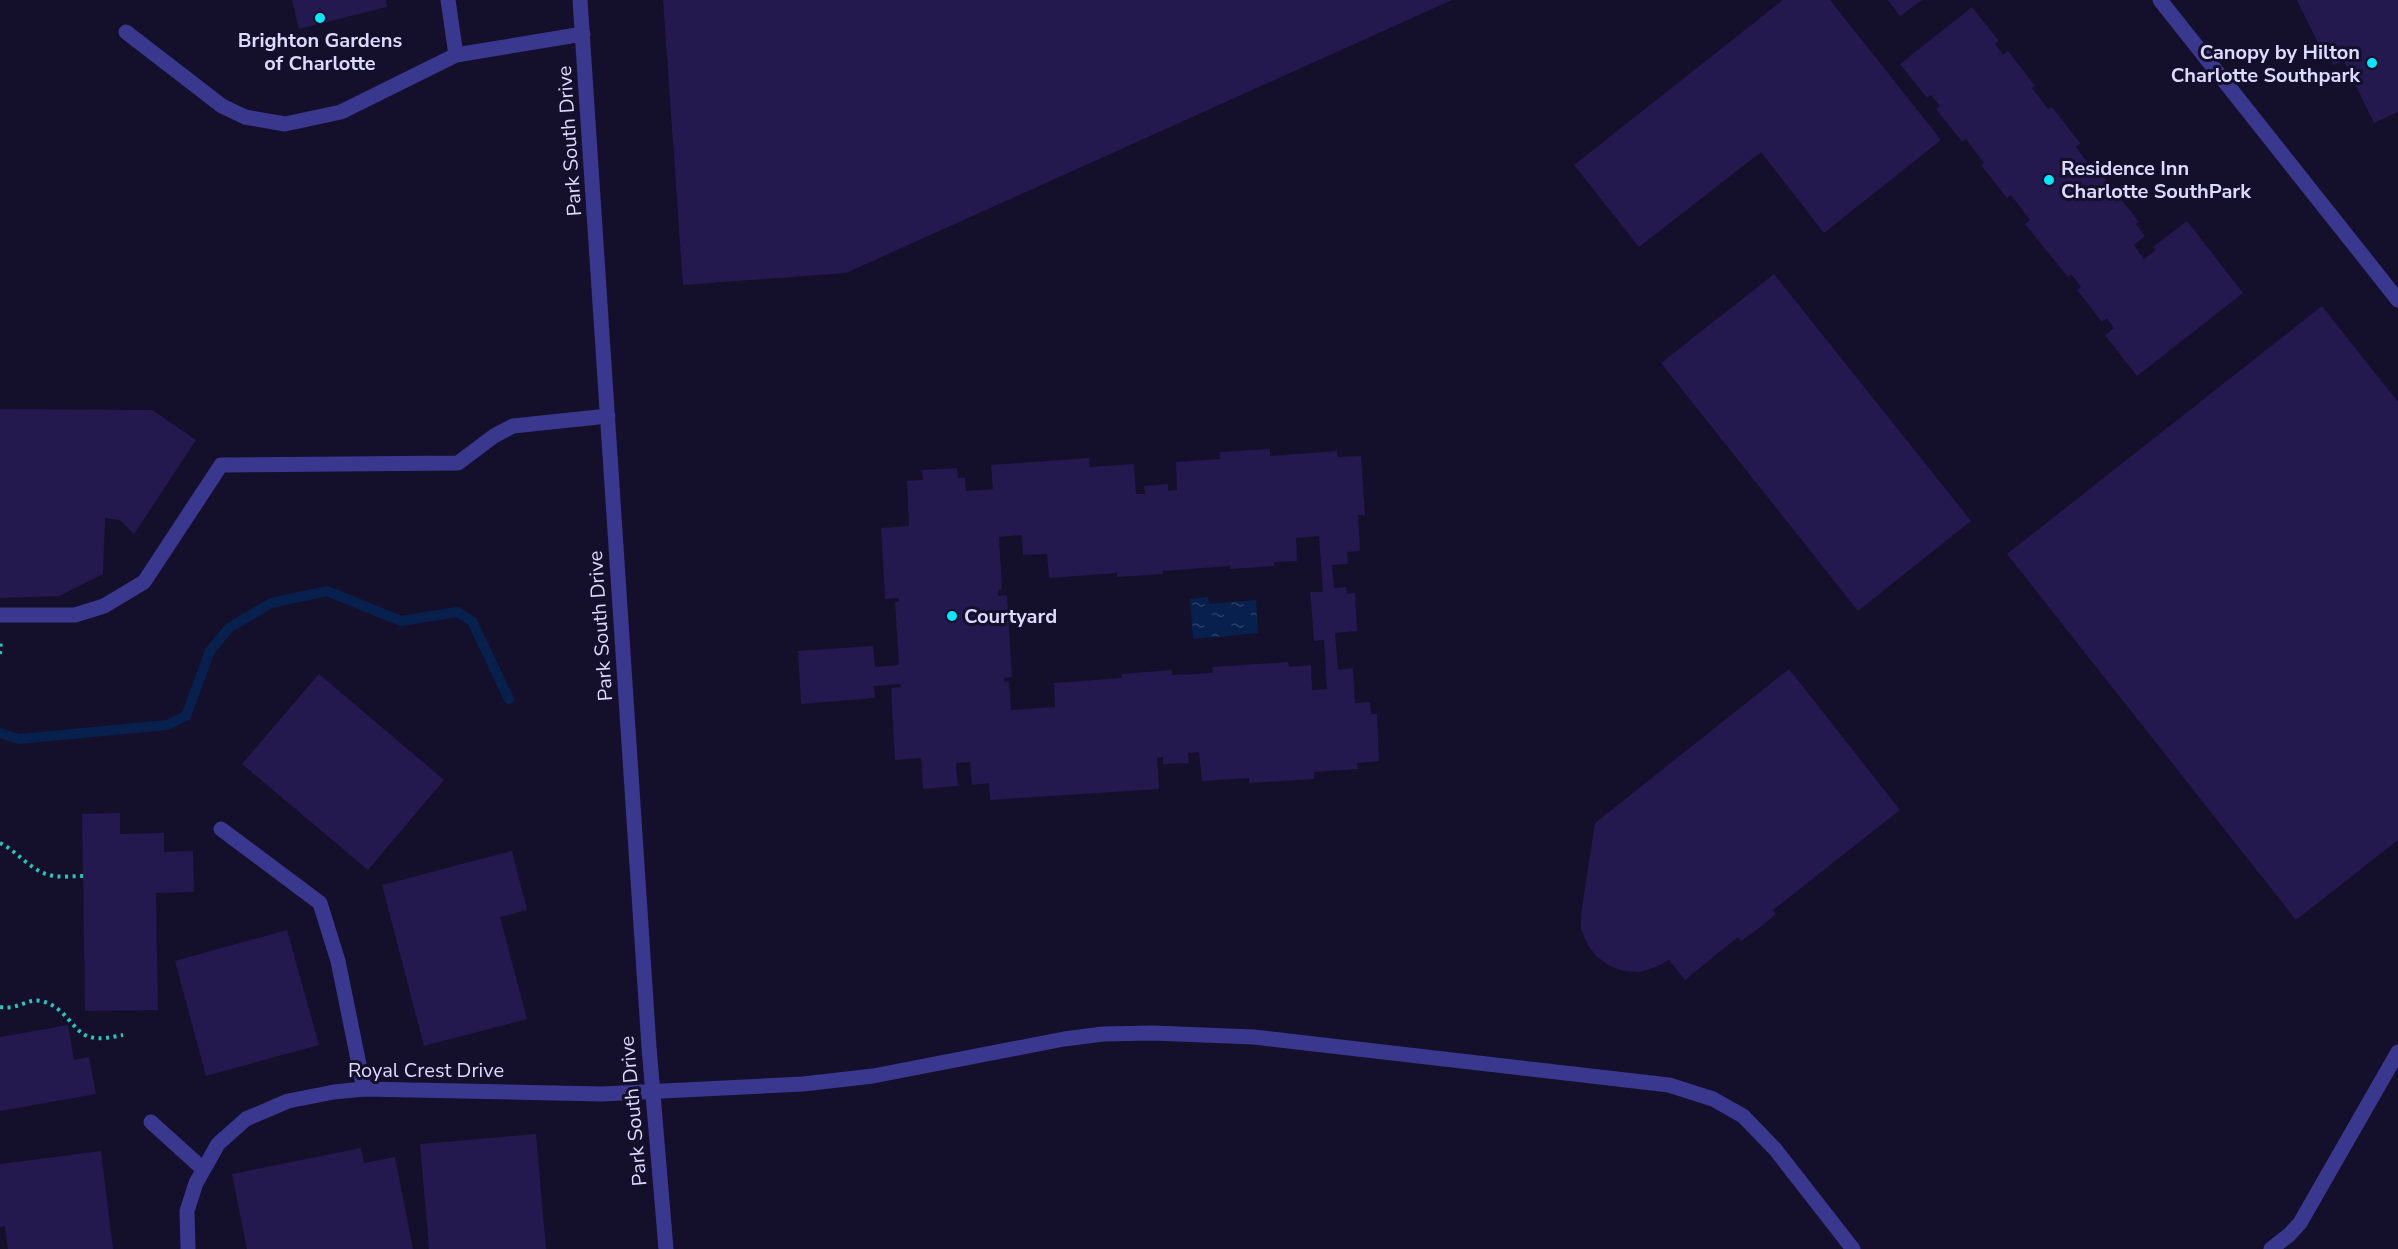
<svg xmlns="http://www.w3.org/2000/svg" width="2398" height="1249" viewBox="0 0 2398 1249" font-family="'Nunito Sans',sans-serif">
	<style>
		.water { fill: url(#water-ripples) }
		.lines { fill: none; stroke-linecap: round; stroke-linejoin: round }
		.stream { stroke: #07204d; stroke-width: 10 }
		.building { fill: #24194e; fill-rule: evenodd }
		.path { stroke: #27c5bb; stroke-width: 4; stroke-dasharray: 3 4.5; stroke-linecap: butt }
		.minor { stroke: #3a378e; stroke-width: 15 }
		.poi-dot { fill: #05e7ff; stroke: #140f2b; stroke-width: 2 }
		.labels { text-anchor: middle; stroke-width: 6; stroke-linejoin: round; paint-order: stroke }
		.poi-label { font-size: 20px; font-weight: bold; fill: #ddd9ff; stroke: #140f2b; text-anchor: start }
		.street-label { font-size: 20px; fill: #ddd9ff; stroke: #140f2b }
	</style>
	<defs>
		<pattern id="water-ripples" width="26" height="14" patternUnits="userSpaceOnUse" patternTransform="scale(1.5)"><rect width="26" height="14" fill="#07204d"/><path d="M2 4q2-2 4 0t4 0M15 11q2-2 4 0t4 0" fill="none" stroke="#2b4068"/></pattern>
	</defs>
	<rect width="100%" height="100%" fill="#140f2b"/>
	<polygon class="water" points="1208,597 1209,604 1256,600 1258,633 1193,639 1190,599"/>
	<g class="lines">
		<polyline class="stream" points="0,733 19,739 167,725 186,716 210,651 229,628 271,603 327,591 401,621 457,612 472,621 509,699"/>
	</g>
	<g class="building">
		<polygon points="292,0 386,0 387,7 299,29"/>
		<polygon points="663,0 1452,0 846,273 683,285"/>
		<polygon points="1783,0 1830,0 1941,140 1824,233 1761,152 1639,247 1574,165"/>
		<polygon points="1888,0 1922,0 1900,16"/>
		<polygon points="2297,0 2398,0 2398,112 2374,123 2344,61 2333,65 2326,49 2322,51"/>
		<polygon points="1972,7 1999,41 1995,44 2003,55 2008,51 2035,86 2032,88 2048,109 2052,107 2080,143 2076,147 2091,167 2094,165 2139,222 2136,224 2145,236 2134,245 2144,259 2156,250 2153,247 2187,221 2243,293 2137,376 2105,335 2114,328 2107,318 2102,322 2077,290 2081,287 2071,274 2068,277 2025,224 2030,220 2011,195 2007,198 1981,165 1984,163 1966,139 1962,142 1936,109 1940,106 1931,95 1927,98 1900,64"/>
		<polygon points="1774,274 1971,521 1858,611 1661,363"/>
		<polygon points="2322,306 2398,402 2398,840 2296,920 2007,554"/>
		<polygon points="0,409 152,410 196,440 134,534 120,520 105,518 103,574 59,596 0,598"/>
		<path d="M1270 449V456L1337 451 1338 457 1361 456 1365 515H1358L1360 551 1347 552 1348 564 1332 565 1334 588 1346 587 1347 594 1355 593 1357 631 1335 633 1338 670 1353 668 1355 703 1370 702 1371 714H1377L1379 761 1357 763 1358 769 1314 772V779L1249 783V778L1202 781 1199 752 1188 753 1189 763 1163 764V757L1157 758 1159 789 990 800 989 783 972 785 970 762 956 763 958 786 923 789 921 758 895 760 891 688 901 687 900 684 874 686 875 698 801 704 798 651 873 646 875 667 899 665 895 602 899 601V598L885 599 881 528 909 526 907 481 923 480 922 470 957 468 958 478H965L966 491 993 489 991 465 1089 458 1090 467 1134 464 1136 494H1145L1144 486 1168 484V491L1177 490 1176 462 1220 459V452ZM1022 535 1023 555 1047 554 1049 578 1117 573V577L1163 574V571L1230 566V569L1274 566V562L1297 561 1296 538 1319 536 1323 592H1310L1314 641 1324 640 1327 689 1312 690 1311 665 1289 667 1288 662 1212 667 1213 673 1172 675V670L1121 674 1122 678 1054 683 1055 707 1011 710 1009 681 1004 682V678L1012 677 1007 595 998 596V590L1002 589 999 537Z"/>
		<polygon points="1789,669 1900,810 1773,910 1776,914 1759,928 1741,941 1738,937 1685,980 1669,960 1656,967 1640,972 1624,971 1610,966 1596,956 1588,945 1581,929 1581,914 1595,823"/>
		<polygon points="319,674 444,780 368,870 242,764"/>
		<polygon points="120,813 120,834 164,833 164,852 193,851 194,892 156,893 158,1010 85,1011 82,814"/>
		<polygon points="512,851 527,910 500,917 527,1019 424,1046 382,885"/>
		<polygon points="287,930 319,1045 206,1076 175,961"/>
		<polygon points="68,1025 74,1060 89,1057 96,1094 0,1111 0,1037"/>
		<polygon points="536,1134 546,1249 429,1249 420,1144"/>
		<polygon points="361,1148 364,1163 395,1157 413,1249 247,1249 232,1174"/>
		<polygon points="101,1151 113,1249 8,1249 5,1226 0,1227 0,1164"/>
	</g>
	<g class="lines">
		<g class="path">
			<polyline points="0,654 1,640"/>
			<path d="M0 843C17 851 30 870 49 875 59 878 72 876 83 876"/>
			<path d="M0 1007C18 1010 28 998 41 1001 66 1006 73 1033 90 1037 100 1040 112 1037 123 1035"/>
		</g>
		<g class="minor">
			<polyline points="448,0 456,55"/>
			<polyline points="580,0 649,1047 666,1249"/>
			<polyline points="2160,0 2398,300"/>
			<polyline points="126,32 222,106 245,117 285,124 341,112 456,55 583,34"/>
			<polyline points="0,615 75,615 104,606 144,582 221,465 458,463 494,436 513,426 608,416"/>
			<polyline points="221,829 320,903 338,961 364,1089"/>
			<polyline points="151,1122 203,1169"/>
			<polyline points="188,1249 187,1211 196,1183 218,1144 246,1119 288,1101 334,1092 364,1089 602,1094 803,1084 873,1076 1064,1039 1103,1034 1153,1033 1254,1037 1669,1085 1713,1099 1743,1116 1775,1149 1853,1249"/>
			<polyline points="2271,1249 2289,1235 2300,1223 2398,1052"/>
		</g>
	</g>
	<g class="poi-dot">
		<circle cx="320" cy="18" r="6"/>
		<circle cx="2372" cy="63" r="6"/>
		<circle cx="2049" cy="180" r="6"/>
		<circle cx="952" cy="616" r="6"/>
	</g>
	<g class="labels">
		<g class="poi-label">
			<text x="320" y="47" text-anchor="middle">Brighton Gardens<tspan x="320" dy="23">of Charlotte</tspan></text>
			<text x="2360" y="59" text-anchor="end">Canopy by Hilton<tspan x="2360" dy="23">Charlotte Southpark</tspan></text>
			<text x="2061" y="175">Residence Inn<tspan x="2061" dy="23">Charlotte SouthPark</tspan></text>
			<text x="964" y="623">Courtyard</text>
		</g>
		<g class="street-label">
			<text transform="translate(569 141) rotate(-94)" y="7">Park South Drive</text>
			<text transform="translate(600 626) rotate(-94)" y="7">Park South Drive</text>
			<text x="426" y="1077">Royal Crest Drive</text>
			<text transform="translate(633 1111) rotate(-95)" y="7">Park South Drive</text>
		</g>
	</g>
</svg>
